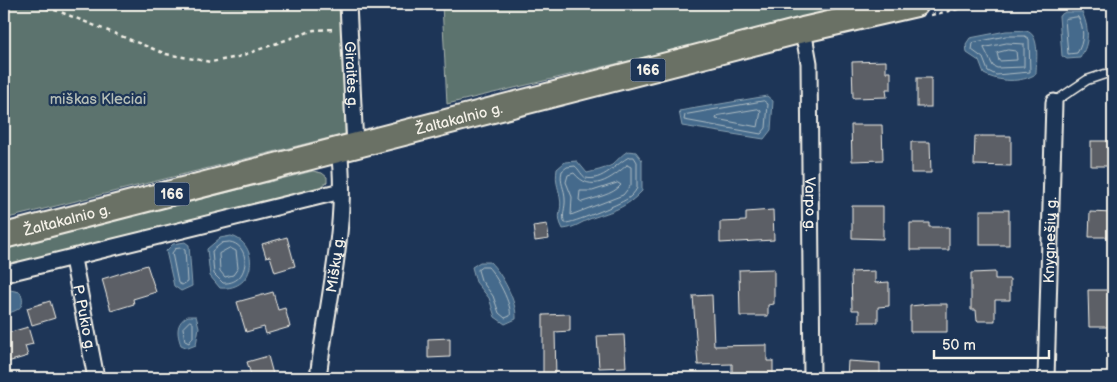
<svg xmlns="http://www.w3.org/2000/svg" width="1117" height="382" viewBox="0 0 1117 382" font-family="'Balsamiq Sans',sans-serif">
	<style>
		.green { fill: #5c736e; stroke: #a8b2ab }
		.water { fill: #446b8c; stroke: #8aa1b1 }
		.lines { fill: none; stroke-linecap: round; stroke-linejoin: round }
		.shore { stroke: #aebbc3; stroke-width: 1 }
		.building { fill: #5c5f66; stroke: #f4f1e8 }
		.lane-casing { stroke: #f4f1e8; stroke-width: 11 }
		.street-casing { stroke: #f4f1e8; stroke-width: 19 }
		.primary-casing { stroke: #f4f1e8; stroke-width: 28 }
		.path { stroke: #f4f1e8; stroke-width: 2.5; stroke-dasharray: 4 4; stroke-linecap: butt }
		.lane { stroke: #1d3557; stroke-width: 8 }
		.street { stroke: #1d3557; stroke-width: 15 }
		.primary { stroke: #6b7165; stroke-width: 24 }
		.labels { text-anchor: middle; stroke-width: 4.5; stroke-linejoin: round; paint-order: stroke }
		.shield { fill: #1d3557; stroke: #b4b9bc; stroke-width: 1 }
		.shield-label { font-size: 14px; font-weight: bold; fill: #f4f1e8 }
		.street-label { font-size: 15px; fill: #f4f1e8; stroke: #1d3557 }
		.park-label { font-size: 15px; fill: #b7bfb7; stroke: #1d3557 }
	</style>
	<rect width="100%" height="100%" fill="#1d3557"/>
	<filter id="ink" filterUnits="userSpaceOnUse"><feTurbulence type="fractalNoise" baseFrequency=".02" numOctaves="2"/><feDisplacementMap in="SourceGraphic" scale="10" xChannelSelector="R" yChannelSelector="G"/><feConvolveMatrix kernelMatrix="1 2 1 2 8 2 1 2 1" color-interpolation-filters="sRGB"/></filter>
	<g filter="url(#ink)">
		<g class="green">
			<polygon points="4,4 341,4 345,134 4,219"/>
			<polygon points="442,4 868,4 447,104"/>
			<polygon points="313,171 322,173 327,177 327,182 321,187 4,266 4,248"/>
		</g>
		<g class="water">
			<path d="M1065 12H1082C1089 28 1090 43 1080 58L1067 59 1062 56 1059 16Z"/>
			<path d="M1006 31C1012 31 1020 30 1026 31 1041 34 1036 63 1036 74 1021 83 999 82 984 74L979 61 967 53 966 44 970 38Z"/>
			<polygon points="767,96 773,101 771,130 764,139 682,126 679,111"/>
			<path d="M628 151 636 152 642 160V191C626 208 613 211 592 218 581 222 575 228 563 229 555 214 563 212 560 197 558 185 555 183 557 169L565 162 577 161 587 173C595 171 605 169 612 165 618 160 621 155 628 151Z"/>
			<path d="M231 236C259 243 258 291 220 288L210 276 207 249 220 238Z"/>
			<polygon points="185,242 189,245 192,286 181,291 174,286 166,251 173,244"/>
			<path d="M480 262H490C502 274 517 301 516 319L505 324 495 317 489 298 476 282 472 267Z"/>
			<path d="M10 290 20 292C27 307 18 311 4 314V292Z"/>
			<path d="M188 316H196L199 327 196 345 188 348 181 345C177 334 175 323 188 316Z"/>
		</g>
		<g class="lines">
			<g class="shore">
				<path d="M1078 17C1085 27 1084 43 1077 53L1068 54 1065 19Z"/>
				<polygon points="1006,36 1025,36 1029,39 1030,72 996,75 988,71 983,58 972,50 973,43"/>
				<polygon points="1007,43 1024,44 1024,67 997,68 993,66 984,48"/>
				<polygon points="1008,50 1016,51 1017,60 999,61 997,53"/>
				<polygon points="764,101 768,104 766,128 761,134 684,120 685,115"/>
				<polygon points="758,109 761,111 758,127 716,119 717,116"/>
				<path d="M629 157H634L637 162V188C635 192 631 197 627 199 620 204 571 224 565 223 561 216 566 207 565 199 565 188 559 183 562 171L567 167 575 166C579 169 582 176 586 178 602 182 617 163 629 157Z"/>
				<path d="M627 165 631 167V185L623 195 571 215 572 197 566 182 568 175 574 173C591 194 611 179 627 165Z"/>
				<path d="M618 183 621 185C613 195 594 198 582 202L579 200 580 191H592Z"/>
				<path d="M230 242C252 245 250 285 223 283L214 274 212 251 222 243Z"/>
				<polygon points="182,248 185,250 187,282 182,285 178,283 172,253 175,249"/>
				<polygon points="230,248 236,251 238,268 233,275 225,277 220,271 219,254"/>
				<path d="M482 267H488C496 275 513 306 510 316L505 318 499 313 493 296 481 280 478 270Z"/>
				<polygon points="190,321 193,323 193,337 189,343 185,341 183,328"/>
			</g>
		</g>
		<g class="building">
			<polygon points="886,61 886,72 891,72 891,89 886,89 887,97 853,98 852,62"/>
			<rect x="917" y="78" width="14" height="29"/>
			<polygon points="851,125 882,125 883,160 852,161"/>
			<polygon points="975,136 1011,136 1011,166 974,165"/>
			<rect x="1091" y="141" width="22" height="25"/>
			<polygon points="911,142 930,142 931,173 911,173"/>
			<polygon points="852,206 883,206 883,239 852,238"/>
			<polygon points="773,210 774,240 720,243 720,222 746,221 746,212"/>
			<rect x="980" y="210" width="29" height="35"/>
			<polygon points="1090,212 1113,213 1113,237 1089,237"/>
			<polygon points="910,223 929,223 929,227 949,227 949,250 910,250"/>
			<polygon points="547,224 549,239 535,241 533,226"/>
			<polygon points="287,237 295,266 275,272 270,256 266,257 262,244"/>
			<polygon points="147,265 156,292 133,299 134,304 111,311 102,279"/>
			<polygon points="774,269 774,304 768,305 768,316 740,316 739,270"/>
			<polygon points="875,271 875,283 889,282 889,306 878,307 878,322 859,322 859,310 852,310 851,272"/>
			<polygon points="995,272 995,279 1010,279 1010,300 995,300 995,321 977,321 976,310 971,310 971,273"/>
			<polygon points="1088,290 1113,290 1113,327 1089,327"/>
			<polygon points="273,292 278,310 285,308 290,327 266,334 264,327 246,332 237,302"/>
			<polygon points="712,295 714,346 767,345 767,361 773,361 773,374 732,375 732,364 698,365 693,296"/>
			<polygon points="50,301 55,318 32,325 27,308"/>
			<polygon points="930,304 947,304 947,332 910,332 910,306"/>
			<polygon points="570,314 570,331 555,332 556,378 543,378 543,315"/>
			<polygon points="28,327 33,344 25,346 28,356 4,363 4,334"/>
			<polygon points="624,335 626,367 599,368 597,336"/>
			<polygon points="450,338 450,357 428,358 428,339"/>
			<polygon points="268,356 274,378 252,378 247,362"/>
			<polygon points="848,361 880,363 880,378 847,378"/>
		</g>
		<g class="lines">
			<g class="lane-casing">
				<polyline id="lane" points="1054,102 1087,80 1105,74"/>
			</g>
			<g class="street-casing">
				<g id="street">
					<path id="s1" d="M348 4 355 146"/>
					<path id="s2" d="M803 30 809 63 812 378"/>
					<path id="s3" d="M73 259 96 378"/>
					<polyline points="4,274 341,191"/>
					<path id="s4" d="M318 378C326 308 349 221 339 150"/>
					<path id="s5" d="M1046 378 1054 102"/>
				</g>
			</g>
			<g class="primary-casing">
				<g id="primary">
					<path id="s6" d="M4 236 803 30 916 4"/>
				</g>
			</g>
			<g class="path">
				<polyline points="31,4 58,11 166,54 211,62 238,57 314,30 335,29"/>
				<polyline points="931,15 980,4"/>
			</g>
			<use href="#lane" class="lane"/>
			<use href="#street" class="street"/>
			<use href="#primary" class="primary"/>
		</g>
	</g>
	<g class="labels">
		<g class="shield">
			<rect x="630.5" y="58.5" width="35" height="23" rx="4"/>
			<rect x="154.5" y="182.5" width="35" height="23" rx="4"/>
		</g>
		<g class="shield-label">
			<text x="648" y="75">166</text>
			<text x="172" y="199">166</text>
		</g>
		<g class="street-label">
			<text dy="5" stroke="none"><textPath href="#s1" startOffset="71">Giraitės g.</textPath></text>
			<text dy="5" stroke="none"><textPath href="#s6" startOffset="470">Žaltakalnio g.</textPath></text>
			<text dy="5" stroke="none"><textPath href="#s2" startOffset="175">Varpo g.</textPath></text>
			<text dy="5" stroke="none"><textPath href="#s6" startOffset="65">Žaltakalnio g.</textPath></text>
			<text dy="5" stroke="none"><textPath href="#s5" startOffset="138">Knygnešių g.</textPath></text>
			<text dy="5" stroke="none"><textPath href="#s4" startOffset="115">Miškų g.</textPath></text>
			<text dy="5" stroke="none"><textPath href="#s3" startOffset="60">P. Pukio g.</textPath></text>
		</g>
		<g class="park-label">
			<text x="98" y="104">miškas Kleciai</text>
		</g>
	</g>
	<rect width="1117" height="382" fill="none" stroke="#1d3557" stroke-width="20"/>
	<rect x="10" y="10" width="1097" height="362" fill="none" stroke="#f4f1e8" stroke-width="2" filter="url(#ink)"/>
	<path d="M934 350v8h115v-8" fill="none" stroke="#f4f1e8" stroke-width="2.5"/>
	<text x="942" y="350" font-size="15" fill="#f4f1e8" stroke="#1d3557" stroke-width="4" paint-order="stroke">50 m</text>
</svg>
